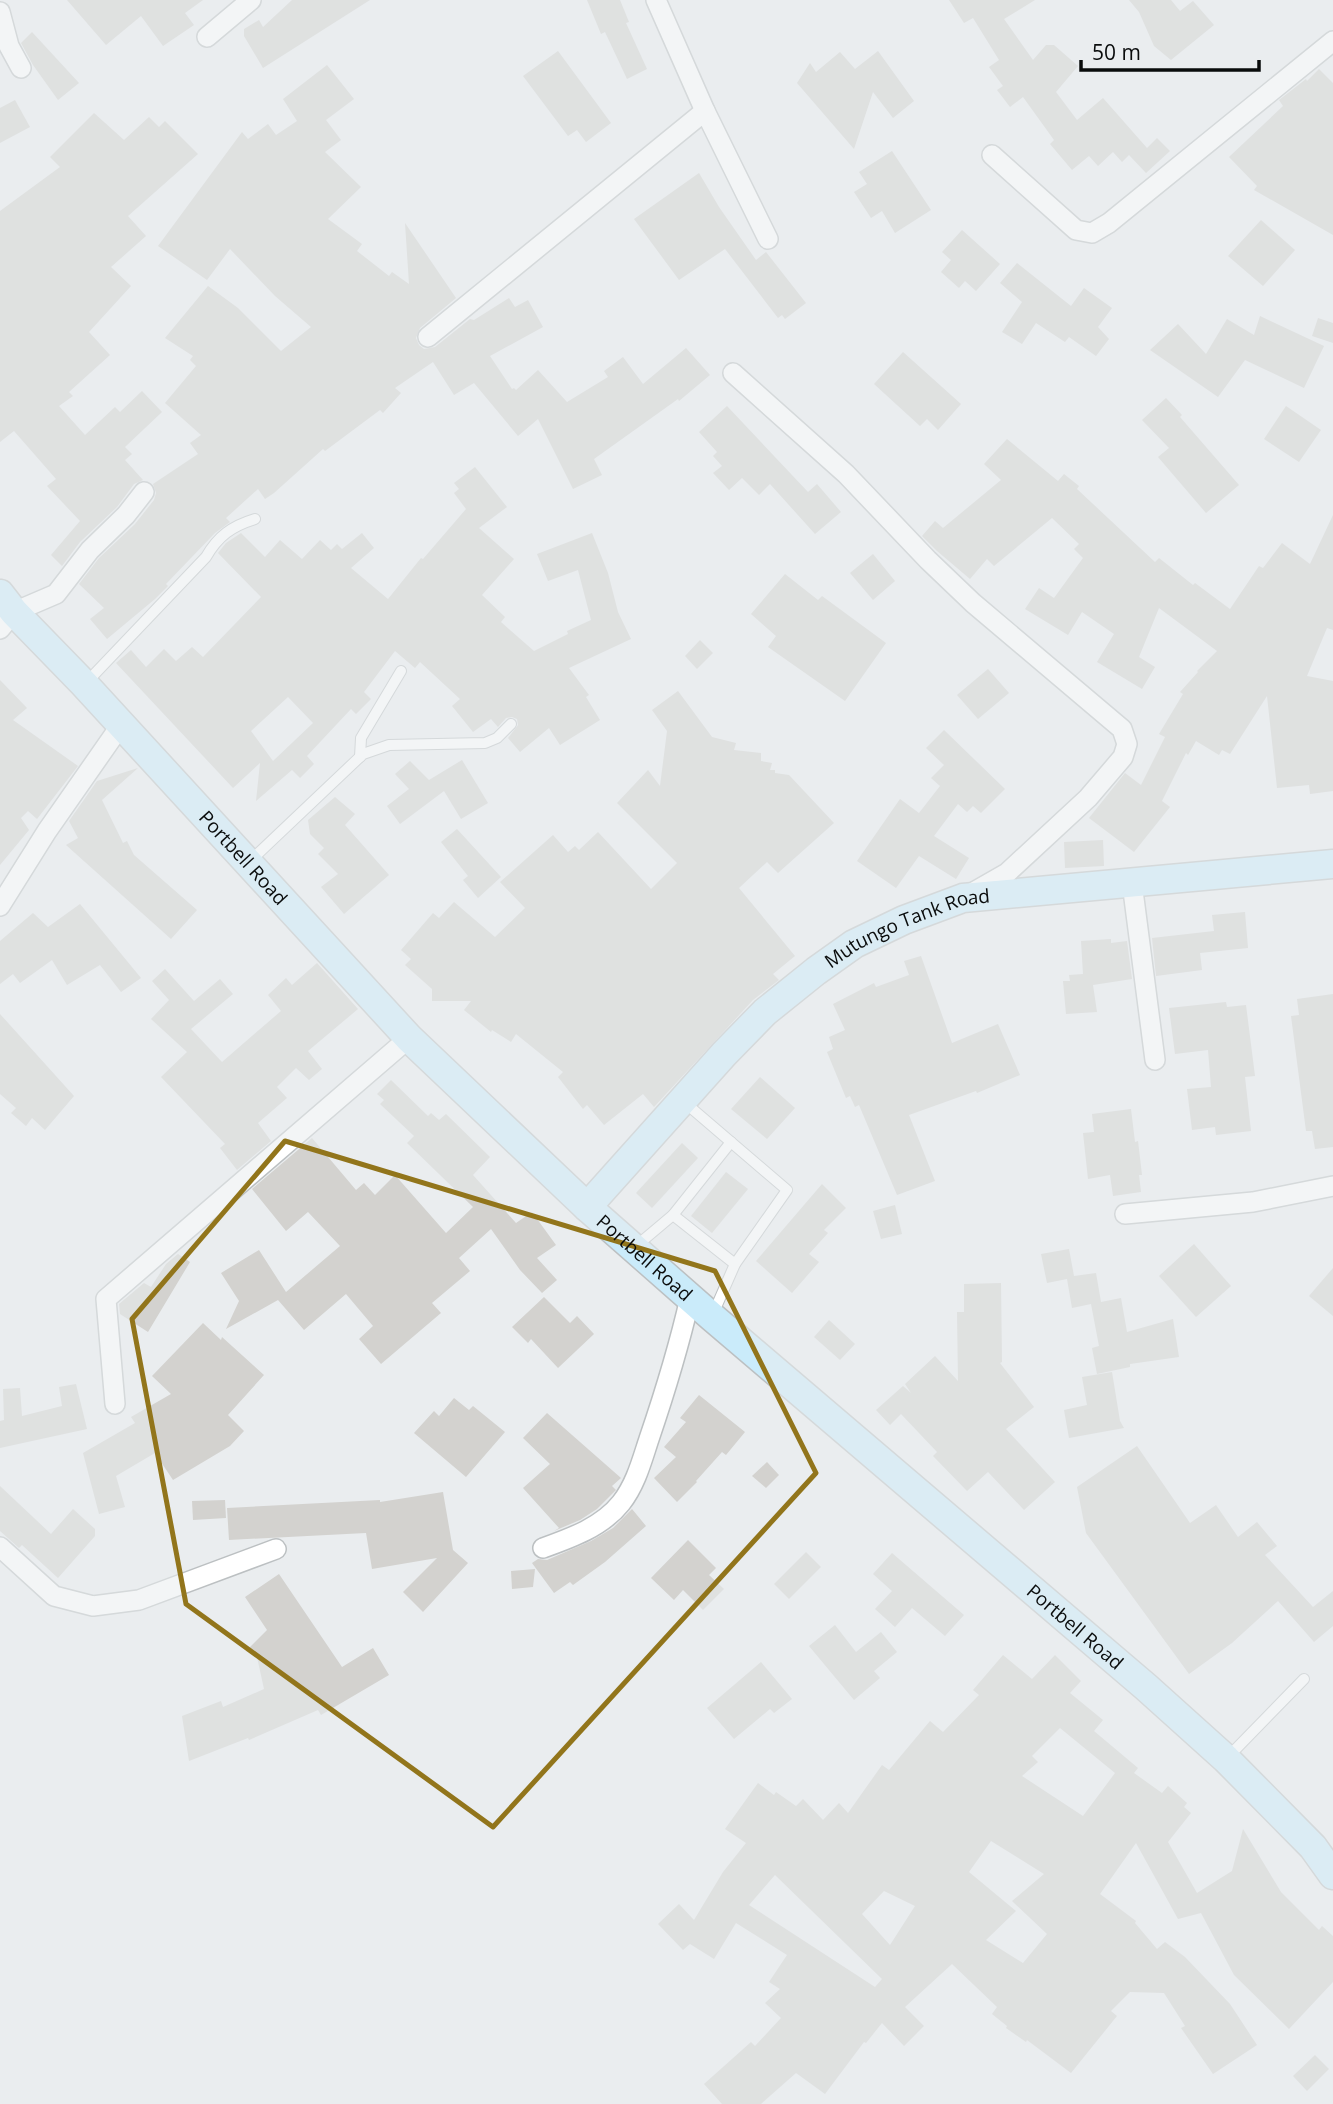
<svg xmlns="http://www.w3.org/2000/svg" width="1333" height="2104" viewBox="0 0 1333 2104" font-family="'Open Sans',sans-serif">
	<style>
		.building { fill: #d3d2cf; fill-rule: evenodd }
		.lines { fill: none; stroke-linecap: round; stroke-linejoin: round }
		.lane-casing { stroke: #bcc0c2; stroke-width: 12 }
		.street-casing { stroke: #bcc0c2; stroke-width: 22 }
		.secondary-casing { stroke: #bcc0c2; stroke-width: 31 }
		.lane { stroke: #fff; stroke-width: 10 }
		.street { stroke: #fff; stroke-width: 19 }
		.secondary { stroke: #caebfa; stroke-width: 28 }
		.marked { fill: none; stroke: #92751b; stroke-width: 5; stroke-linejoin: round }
		.labels { text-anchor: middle; stroke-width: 7; stroke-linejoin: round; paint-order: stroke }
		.street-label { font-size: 19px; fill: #0a0c0c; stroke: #eaedef }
	</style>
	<rect width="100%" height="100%" fill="#eaedef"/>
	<g class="building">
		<polygon points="67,0 203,0 185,13 194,25 163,46 141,16 106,45"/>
		<polygon points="292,0 370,0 263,68 244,36 244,29 259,20 263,27"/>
		<polygon points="587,0 620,0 629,22 626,23 647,69 627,79 605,32 601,34"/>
		<polygon points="949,0 1035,0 1004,19 1033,60 1046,45 1054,45 1078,66 1056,92 1077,120 1103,98 1147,148 1157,138 1170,151 1146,173 1129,155 1122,162 1113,152 1098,166 1089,156 1072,170 1050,144 1054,140 1023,97 1010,107 997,90 1003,86 989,67 999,60 973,18 964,23"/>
		<polygon points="1129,0 1171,0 1180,11 1193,1 1214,25 1171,60 1154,46 1139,12"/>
		<polygon points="32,32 79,83 58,100 33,65 21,43"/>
		<polygon points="558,51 611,123 586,142 577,130 568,136 523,76"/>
		<polygon points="878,51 914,101 893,118 873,92 854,149 797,83 810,63 816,72 840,52 855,69"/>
		<polygon points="327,65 354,99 326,120 341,140 325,152 361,187 328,219 362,244 357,251 389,276 392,272 409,284 405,223 456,298 420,328 416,338 419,345 424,349 435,347 470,319 474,320 509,298 515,307 528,300 543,327 490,356 512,389 514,388 516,390 538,370 567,402 608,377 604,371 623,357 643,384 686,348 710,375 679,401 678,399 594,459 602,475 573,489 538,419 518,436 474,383 454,395 433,362 395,388 401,393 383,413 380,410 325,451 323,449 274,493 265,499 258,489 226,518 230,522 215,533 166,584 168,586 155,599 107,639 90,619 104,608 79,584 99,558 135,524 154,500 156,493 153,484 198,454 190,443 201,435 165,403 196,366 190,360 193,356 165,338 208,286 238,308 281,351 311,327 275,296 230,249 207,280 158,246 242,132 248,139 268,124 276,135 297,121 283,99"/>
		<polygon points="1319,69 1333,83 1333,235 1254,190 1257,186 1229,157 1283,106 1279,100 1306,79 1307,81"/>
		<polygon points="15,100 30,127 0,143 0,108"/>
		<polygon points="94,113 124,140 149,117 159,127 165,121 198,154 128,216 146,236 111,267 131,286 89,332 110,355 69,392 73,396 59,406 85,435 115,407 120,412 142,391 162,412 125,447 132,454 125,460 143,480 134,484 117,507 80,542 62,566 51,555 80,521 47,486 56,479 14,431 0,442 0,211 60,167 50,157"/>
		<polygon points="892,151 931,210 895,233 882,211 871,218 854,192 867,184 859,172"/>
		<polygon points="699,173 719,207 756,260 766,252 806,303 785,319 782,315 778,318 725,249 679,280 634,219"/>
		<polygon points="1261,220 1295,250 1263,286 1228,256"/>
		<polygon points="962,230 1000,264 976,291 965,281 959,288 941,272 951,260 942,252"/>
		<polygon points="1017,263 1071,306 1084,288 1112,308 1098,327 1109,339 1096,356 1069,337 1065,342 1036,323 1022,344 1002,332 1022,302 1000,283"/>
		<polygon points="1260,316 1324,346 1304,388 1245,360 1218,397 1150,350 1178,324 1206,354 1227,319 1254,335"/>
		<polygon points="1318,318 1333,323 1333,343 1312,336"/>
		<polygon points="903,352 961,404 938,430 927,419 920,426 874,384"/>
		<polygon points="1166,398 1182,415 1180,417 1239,485 1206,513 1158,457 1169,448 1142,420"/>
		<polygon points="727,406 808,492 817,484 841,512 815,534 770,484 759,495 742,478 729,490 713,473 722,466 713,456 717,452 699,432"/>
		<polygon points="1286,406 1321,430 1299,462 1264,439"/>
		<polygon points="1007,439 1058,481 1064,474 1079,486 1077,489 1155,562 1159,558 1193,585 1195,583 1230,609 1259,566 1263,568 1282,543 1310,564 1333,515 1333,630 1327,628 1307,676 1333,681 1333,791 1310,794 1309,785 1277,788 1267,696 1230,754 1222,750 1219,755 1196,741 1188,755 1186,753 1162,801 1170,807 1134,852 1089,818 1125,773 1141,785 1165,737 1159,734 1183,694 1180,692 1198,672 1197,671 1217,651 1159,608 1139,657 1155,667 1142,689 1097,662 1114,634 1082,612 1068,635 1025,609 1039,588 1054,598 1083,558 1074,549 1079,544 1052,518 994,566 987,559 970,579 937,551 922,536 935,521 943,528 1001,480 984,464"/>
		<path d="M475 467 507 507 479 528 514 559 482 595 505 617 501 622 534 651 568 634 567 631 591 620 578 570 548 581 537 554 592 533 608 573 618 612 631 639 569 668 589 695 586 697 600 720 560 745 549 728 520 752 508 738 518 725 517 719 512 717 506 718 498 727 491 719 473 732 452 706 460 699 420 662 415 668 395 651 364 692 371 699 356 714 351 709 307 756 314 764 300 778 292 770 256 801 260 763 233 788 116 663 131 650 146 667 164 649 176 661 192 647 203 657 261 597 218 553 226 543 241 533 265 557 280 540 302 559 320 540 331 550 337 544 342 549 362 533 374 548 351 568 388 599 421 558 423 559 466 509 454 493 459 489 454 483ZM288 697 313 723 273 761 251 731Z"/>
		<polygon points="873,554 895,581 873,600 850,573"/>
		<polygon points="785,574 818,600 822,596 886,643 845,701 768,647 776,636 751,614"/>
		<polygon points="700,640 713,653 697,669 685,656"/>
		<polygon points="988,669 1009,693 978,719 957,695"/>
		<polygon points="0,680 27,708 13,720 78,766 37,819 28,811 21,818 29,830 0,865"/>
		<polygon points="678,691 712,737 736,743 734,750 761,753 761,761 772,763 770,770 775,770 775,773 789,775 834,823 778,873 767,862 739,888 795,956 773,974 779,980 753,1000 654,1107 643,1094 604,1125 587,1105 583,1109 558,1077 563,1072 516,1034 511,1042 492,1030 491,1032 464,1010 471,1001 432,1001 432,989 405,965 411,959 401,950 433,913 439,918 454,902 495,937 525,908 500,882 553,835 568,852 575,846 579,850 598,832 651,889 677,863 617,803 648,770 660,786 667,731 652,710"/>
		<polygon points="944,730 1005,789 981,813 973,806 967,812 958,804 934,836 969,858 956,879 919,856 896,888 857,861 900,799 919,813 940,786 931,778 944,765 926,748"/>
		<polygon points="462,760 488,803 461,819 444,791 400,824 387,806 409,789 395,774 410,761 429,780"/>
		<polygon points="138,768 102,800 123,843 127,841 134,855 197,910 171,939 66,845 78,838 69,821 97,781"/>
		<polygon points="335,797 355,814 345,825 389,875 344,914 321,887 338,874 318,854 324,848 310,834 308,820"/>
		<polygon points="457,829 501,877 478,898 463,880 468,876 441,842"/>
		<polygon points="1103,840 1104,866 1065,868 1064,842"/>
		<polygon points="80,904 141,978 121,992 100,965 67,985 52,960 20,983 13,974 0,984 0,941 33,913 48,927"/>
		<polygon points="1245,912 1248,948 1200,953 1202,970 1156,976 1152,938 1214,931 1212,915"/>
		<polygon points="1111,939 1111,943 1127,941 1132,979 1093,985 1097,1012 1066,1014 1063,981 1070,981 1069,975 1083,974 1081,941"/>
		<polygon points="921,956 952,1043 998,1024 1020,1075 977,1093 976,1091 909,1115 935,1181 897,1195 859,1105 855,1107 850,1096 846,1098 827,1052 833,1049 829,1037 845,1030 833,1004 874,983 876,987 909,975 904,961"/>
		<polygon points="317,963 358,1009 308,1051 322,1069 309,1080 296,1068 277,1087 287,1098 258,1123 271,1141 237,1170 220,1148 225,1144 161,1077 187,1052 151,1019 169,1000 152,981 165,969 194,1001 220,979 233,994 191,1029 222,1062 281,1011 268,995 286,978 292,985"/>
		<polygon points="1333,994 1333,1147 1315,1149 1312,1131 1306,1131 1291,1016 1299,1015 1297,999"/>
		<polygon points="1226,1002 1227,1007 1246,1005 1255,1076 1245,1077 1251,1131 1216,1135 1215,1127 1192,1130 1187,1089 1211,1087 1208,1050 1175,1054 1169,1008"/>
		<polygon points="0,1014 74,1096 45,1130 32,1118 26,1126 11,1113 16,1108 0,1094"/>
		<polygon points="760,1077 795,1108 767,1139 731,1109"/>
		<polygon points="391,1080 428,1116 431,1113 439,1120 446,1114 490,1157 473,1175 516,1223 532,1212 556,1245 537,1258 557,1280 542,1293 520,1270 491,1229 459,1258 470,1271 432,1303 441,1313 381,1364 359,1339 373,1326 346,1294 304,1330 278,1300 226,1329 239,1301 221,1273 259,1250 286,1292 340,1246 308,1212 286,1231 252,1189 312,1138 356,1190 364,1183 375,1195 395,1175 446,1233 473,1207 407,1143 414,1136 380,1104 384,1100 377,1094"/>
		<polygon points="1131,1109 1135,1142 1138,1141 1142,1175 1139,1175 1141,1192 1113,1196 1110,1175 1088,1179 1083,1133 1094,1132 1092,1114"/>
		<polygon points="682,1143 698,1158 652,1208 636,1193"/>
		<polygon points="726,1172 748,1189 712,1233 691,1216"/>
		<polygon points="822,1184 846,1208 824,1230 828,1233 809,1254 819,1262 792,1293 756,1261"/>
		<polygon points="895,1205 902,1234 881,1239 873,1211"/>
		<polygon points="1194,1244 1231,1286 1196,1317 1159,1276"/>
		<polygon points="1069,1249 1074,1276 1096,1273 1101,1302 1121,1298 1127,1332 1173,1319 1179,1357 1130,1364 1130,1367 1097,1374 1092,1348 1099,1346 1091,1304 1072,1308 1067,1279 1047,1283 1041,1254"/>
		<polygon points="178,1254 190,1262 148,1332 120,1314 119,1304 144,1283 151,1287 166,1264"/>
		<polygon points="1333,1268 1333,1316 1309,1296"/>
		<polygon points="1001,1283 1002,1362 1000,1363 1034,1407 1006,1429 1055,1482 1024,1510 988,1472 967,1491 933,1456 937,1452 901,1414 890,1425 876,1410 903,1386 911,1393 905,1384 935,1356 958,1381 957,1312 964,1312 964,1284"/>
		<polygon points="544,1297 570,1323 577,1316 594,1334 558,1368 531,1339 528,1343 512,1327"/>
		<polygon points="829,1320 855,1344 840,1360 814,1337"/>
		<polygon points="203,1323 221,1340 222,1337 264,1375 228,1415 244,1431 230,1446 173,1480 155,1453 116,1476 125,1507 99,1514 83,1453 135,1423 131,1417 171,1394 152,1376"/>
		<polygon points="1112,1372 1120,1421 1124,1428 1069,1438 1064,1410 1087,1405 1082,1377"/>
		<polygon points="76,1384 87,1429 0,1448 0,1421 4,1420 3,1389 20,1388 22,1416 62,1406 59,1387"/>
		<polygon points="699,1395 745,1432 726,1455 722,1452 696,1481 697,1482 677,1502 654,1478 676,1457 664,1447 686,1422 680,1418"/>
		<polygon points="454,1398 469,1410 473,1406 505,1432 466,1477 414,1433 434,1411 439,1416"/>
		<polygon points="547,1413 621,1478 612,1486 616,1490 597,1509 580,1520 554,1531 559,1528 523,1488 550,1464 523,1438"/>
		<polygon points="1137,1446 1190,1523 1216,1505 1238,1537 1257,1522 1277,1546 1265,1555 1313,1607 1333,1591 1333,1626 1314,1642 1278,1601 1232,1643 1189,1674 1086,1533 1077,1487"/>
		<polygon points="767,1462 779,1475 766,1488 752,1476"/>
		<polygon points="0,1486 51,1534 73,1509 95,1529 95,1536 58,1578 22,1545 19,1548 0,1531"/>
		<polygon points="443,1492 453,1550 468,1563 423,1612 403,1592 437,1558 372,1569 366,1533 229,1540 227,1508 380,1500 380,1502"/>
		<polygon points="225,1500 226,1518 193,1520 192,1501"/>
		<polygon points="632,1509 646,1526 605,1562 573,1585 570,1582 554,1593 532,1563 538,1559 547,1560 591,1541 613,1528"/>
		<polygon points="688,1540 716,1568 709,1575 724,1589 703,1610 683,1590 674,1600 651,1578"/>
		<polygon points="806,1552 821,1567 789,1599 774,1584"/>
		<polygon points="892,1553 964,1615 945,1636 912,1608 895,1627 875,1609 892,1591 873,1574"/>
		<polygon points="535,1569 533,1587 512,1589 511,1571"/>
		<polygon points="279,1574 342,1667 373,1648 389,1675 321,1715 318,1710 249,1740 248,1738 189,1761 182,1716 221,1701 223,1707 264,1689 257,1657 246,1651 267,1630 245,1597"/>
		<polygon points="835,1625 856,1652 881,1632 897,1652 874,1671 880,1678 854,1700 809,1646"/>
		<path d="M1003 1655 1032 1679 1055 1655 1081 1681 1070 1693 1103 1720 1094 1731 1138 1768 1134 1773 1162 1793 1168 1786 1187 1803 1184 1807 1191 1813 1168 1842 1197 1893 1232 1871 1243 1829 1281 1892 1319 1930 1322 1926 1333 1936V1982L1289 2029 1234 1975 1201 1913 1178 1919 1136 1843 1100 1894 1136 1921 1135 1923 1157 1949 1165 1942 1185 1957 1230 2004 1257 2045 1213 2074 1181 2028 1185 2026 1164 1993 1130 1992 1111 2011 1117 2016 1071 2073 1027 2040 1026 2042 1006 2028 1007 2026 992 2014 997 2007 952 1964 905 2007 924 2026 904 2046 882 2023 866 2043 864 2042 825 2094 796 2073 761 2104H722L704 2084 751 2042 755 2046 781 2018 765 2003 780 1989 769 1982 787 1955 736 1923 714 1959 690 1944 683 1950 658 1924 679 1904 694 1920 723 1872 746 1843 725 1829 758 1783 774 1795 776 1792 796 1806 803 1799 823 1820 839 1803 848 1813 882 1765 889 1770 930 1721 943 1732 979 1695 973 1690ZM1060 1728 1115 1773 1083 1816 1022 1776 1038 1762 1032 1756ZM991 1841 1044 1874 1012 1901 1047 1934 1023 1963 986 1940 1016 1911 969 1872ZM775 1875 882 1979 875 1987 749 1905ZM884 1891 915 1906 890 1945 862 1914Z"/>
		<polygon points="761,1662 792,1699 774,1713 770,1709 734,1739 707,1708"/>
		<polygon points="1315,2055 1329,2069 1307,2091 1293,2076"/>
	</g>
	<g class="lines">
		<g class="lane-casing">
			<g id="lane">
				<path d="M85 684 206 557C218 536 232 526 255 519"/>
				<polyline points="360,757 361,738 401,671"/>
				<polyline points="249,862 363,754 389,745 485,743 497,738 511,724"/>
				<polyline points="683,1101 787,1190 735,1264 713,1314"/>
				<polyline points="673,1215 735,1264"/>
				<polyline points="635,1247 673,1215 731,1142"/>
				<polyline points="1229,1756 1304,1679"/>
			</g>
		</g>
		<g class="street-casing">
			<g id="street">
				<polyline points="656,0 705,111 768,239"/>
				<polyline points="0,12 9,46 21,68"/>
				<polyline points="207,37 251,0"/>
				<polyline points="992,155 1076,230 1092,233 1109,223 1333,41"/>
				<polyline points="428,337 705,111"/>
				<polyline points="733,373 846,474 928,560 973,603 1122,729 1127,744 1123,757 1088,798 1007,873 972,893"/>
				<polyline points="0,629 14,612 56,594 90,550 126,515 144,492"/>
				<polyline points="1132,883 1155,1060"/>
				<polyline points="0,906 47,831 121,725"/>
				<polyline points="1125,1214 1253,1202 1333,1186"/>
				<polyline points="115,1404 106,1299 409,1038"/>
				<polyline points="0,1547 54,1596 93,1606 139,1600 276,1549"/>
				<path d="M543 1548C571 1538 602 1527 621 1503 636 1484 642 1460 649 1439 665 1392 679 1346 690 1298"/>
			</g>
		</g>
		<g class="secondary-casing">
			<g id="secondary">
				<path id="s1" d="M0 594 14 612 84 684 409 1038 587 1207 712 1317 1146 1687 1226 1759 1313 1847 1333 1875"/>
				<path id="s2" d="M587 1207 724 1054 765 1012 816 971 854 944 904 920 963 898 1333 864"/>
			</g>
		</g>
		<use href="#lane" class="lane"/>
		<use href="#street" class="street"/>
		<use href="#secondary" class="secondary"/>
	</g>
	<path d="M0 0H1333V2104H0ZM285 1141 715 1271 816 1473 493 1827 186 1604 132 1319Z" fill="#eaedef" fill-opacity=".55" fill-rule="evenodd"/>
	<path class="marked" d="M285 1141 715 1271 816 1473 493 1827 186 1604 132 1319Z"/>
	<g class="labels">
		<g class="street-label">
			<text dy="7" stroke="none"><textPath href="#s1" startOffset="359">Portbell Road</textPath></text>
			<text dy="7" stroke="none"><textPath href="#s2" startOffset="432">Mutungo Tank Road</textPath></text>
			<text dy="7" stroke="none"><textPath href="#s1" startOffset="926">Portbell Road</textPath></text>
			<text dy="7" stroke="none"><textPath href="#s1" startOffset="1493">Portbell Road</textPath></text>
		</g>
	</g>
	<path d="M1081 60v10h178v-10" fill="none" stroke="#0a0c0c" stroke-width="3.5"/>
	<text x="1092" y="60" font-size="21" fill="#0a0c0c" stroke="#eaedef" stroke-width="5" paint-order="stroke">50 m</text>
</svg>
